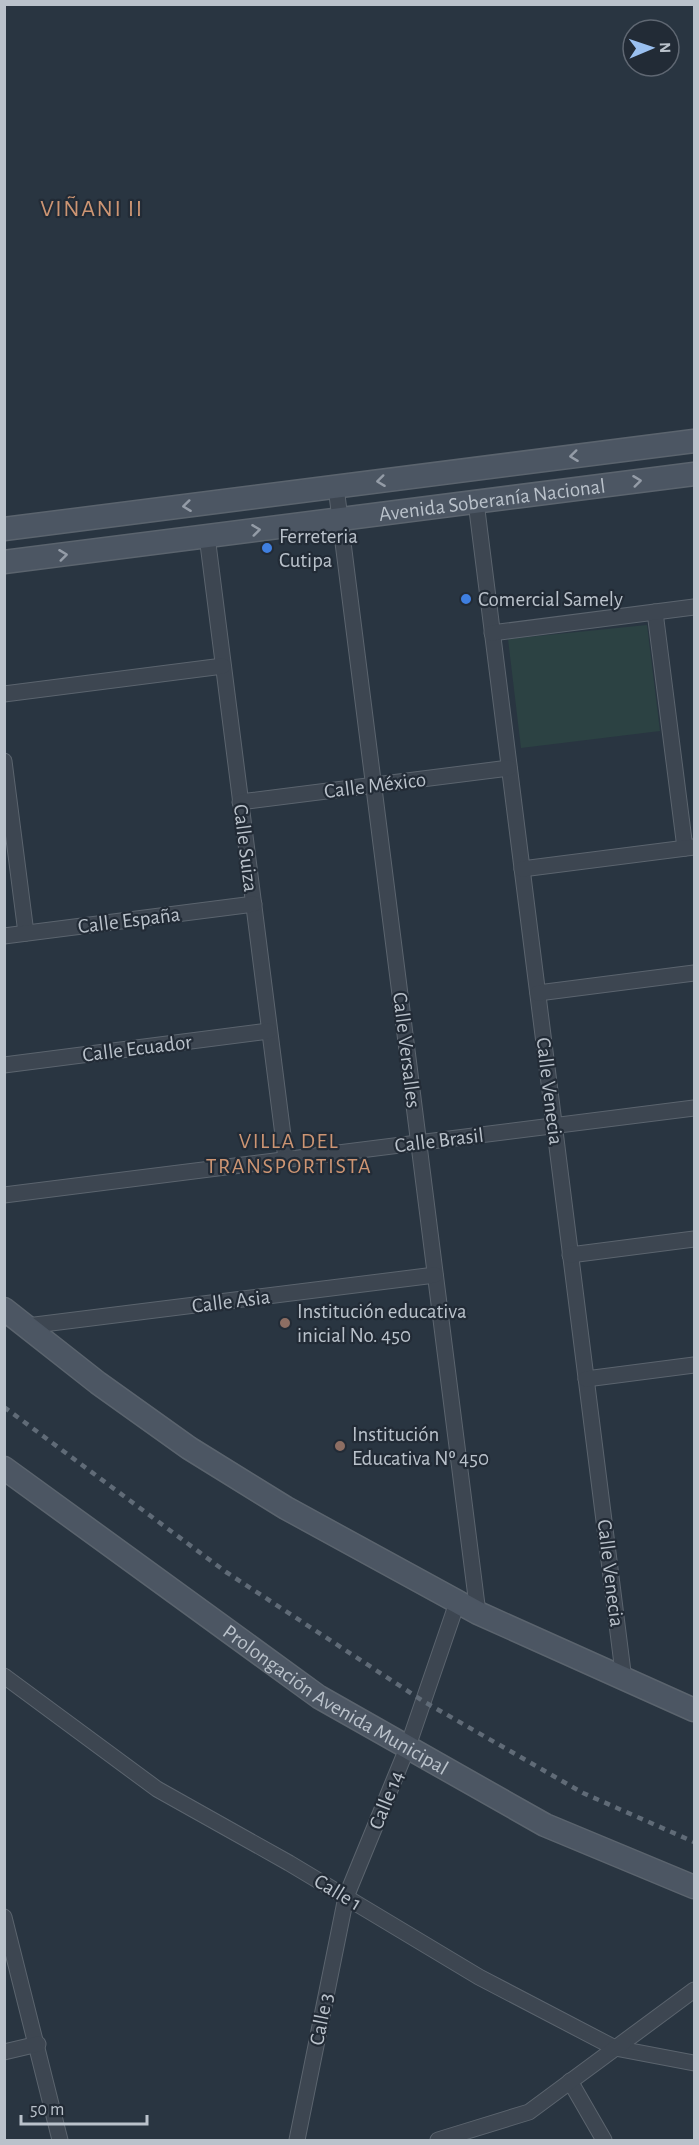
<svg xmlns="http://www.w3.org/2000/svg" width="699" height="2145" viewBox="0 0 699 2145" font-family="'Alegreya Sans',sans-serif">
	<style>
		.green { fill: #2c4243 }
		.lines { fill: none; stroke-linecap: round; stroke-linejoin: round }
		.street-casing { stroke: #5b646e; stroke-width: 17 }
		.secondary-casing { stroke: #5b646e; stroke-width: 25 }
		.street { stroke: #3d4651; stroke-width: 15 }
		.secondary { stroke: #4c5663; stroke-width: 22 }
		.rail { stroke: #606b77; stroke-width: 4.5; stroke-dasharray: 6 6; stroke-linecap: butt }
		.oneway { stroke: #949ca7 }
		.shop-dot { fill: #3f7fe0; stroke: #222b36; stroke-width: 2 }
		.education-dot { fill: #8d6e63; stroke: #222b36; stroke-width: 2 }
		.labels { text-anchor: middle; stroke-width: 4.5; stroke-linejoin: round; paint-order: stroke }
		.street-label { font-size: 21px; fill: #bac2cb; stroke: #222b36 }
		.poi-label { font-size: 21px; fill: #bac2cb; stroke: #222b36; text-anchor: start }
		.neighbourhood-label { font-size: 22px; letter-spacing: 1.5px; fill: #cd9573; stroke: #222b36 }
		.quarter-label { font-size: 24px; letter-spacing: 1.5px; fill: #cd9573; stroke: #222b36 }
	</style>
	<rect width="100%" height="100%" fill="#293541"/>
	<polygon class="green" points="647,625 660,731 521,748 508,639"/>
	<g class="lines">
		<g class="street-casing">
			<g id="street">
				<polyline points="336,487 478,1613"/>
				<polyline points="476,502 624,1680"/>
				<polyline points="207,536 286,1159"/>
				<polyline points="655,612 685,848"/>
				<polyline points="492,633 694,607"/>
				<polyline points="4,694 223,666"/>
				<polyline points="4,761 26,933"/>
				<polyline points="240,802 509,768"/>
				<polyline points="522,869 694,847"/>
				<polyline points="4,936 254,904"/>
				<polyline points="538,993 694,973"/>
				<polyline points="4,1065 269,1031"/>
				<polyline points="4,1195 694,1108"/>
				<polyline points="570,1255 694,1239"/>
				<polyline points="27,1326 435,1275"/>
				<polyline points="586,1379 694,1365"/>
				<polyline points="4,1676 157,1789 289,1863 479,1977 615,2048 694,2063"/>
				<polyline points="4,1917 60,2140"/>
				<polyline points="4,2052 38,2044"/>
				<polyline points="570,2081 604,2140"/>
				<polyline points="297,2140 346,1897 408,1746 458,1600"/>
				<polyline points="438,2140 529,2112 694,1990"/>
			</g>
		</g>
		<g class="secondary-casing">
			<g id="secondary">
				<polyline points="4,529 694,441"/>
				<path id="s1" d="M4 562 694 474"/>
				<polyline points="4,1309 98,1383 189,1448 286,1508 478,1613 694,1710"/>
				<path id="s2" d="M4 1468 319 1697 545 1825 694 1887"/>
			</g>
		</g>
		<use href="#street" class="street"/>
		<use href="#secondary" class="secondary"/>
		<polyline class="rail" points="4,1407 226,1572 423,1701 583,1793 694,1842"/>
	</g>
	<defs><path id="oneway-chevron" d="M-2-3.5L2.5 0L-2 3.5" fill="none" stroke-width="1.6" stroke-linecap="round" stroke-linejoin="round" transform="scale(1.5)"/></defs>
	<g class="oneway">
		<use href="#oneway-chevron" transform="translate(574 456) rotate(173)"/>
		<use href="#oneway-chevron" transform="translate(381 481) rotate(173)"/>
		<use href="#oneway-chevron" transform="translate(637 481) rotate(-7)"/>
		<use href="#oneway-chevron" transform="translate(187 506) rotate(173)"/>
		<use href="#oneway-chevron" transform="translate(256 530) rotate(-7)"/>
		<use href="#oneway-chevron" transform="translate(63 555) rotate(-7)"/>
	</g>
	<g class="shop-dot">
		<circle cx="267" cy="548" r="6"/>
		<circle cx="466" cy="599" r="6"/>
	</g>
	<g class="education-dot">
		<circle cx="285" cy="1323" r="6"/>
		<circle cx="340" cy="1446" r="6"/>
	</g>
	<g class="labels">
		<g class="street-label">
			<text dy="7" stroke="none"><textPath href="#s1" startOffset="492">Avenida Soberanía Nacional</textPath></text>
			<text transform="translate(375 785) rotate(-7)" y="7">Calle México</text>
			<text transform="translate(246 848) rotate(83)" y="7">Calle Suiza</text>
			<text transform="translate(129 920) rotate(-7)" y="7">Calle España</text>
			<text transform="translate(137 1048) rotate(-7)" y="7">Calle Ecuador</text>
			<text transform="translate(407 1050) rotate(83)" y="7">Calle Versalles</text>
			<text transform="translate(550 1091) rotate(83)" y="7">Calle Venecia</text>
			<text transform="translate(439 1140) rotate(-7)" y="7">Calle Brasil</text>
			<text transform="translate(231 1301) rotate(-7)" y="7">Calle Asia</text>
			<text transform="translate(611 1573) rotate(83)" y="7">Calle Venecia</text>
			<text dy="7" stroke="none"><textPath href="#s2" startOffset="405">Prolongación Avenida Municipal</textPath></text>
			<text transform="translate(386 1800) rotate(-68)" y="7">Calle 14</text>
			<text transform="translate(338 1892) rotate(31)" y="7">Calle 1</text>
			<text transform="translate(321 2019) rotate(-79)" y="7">Calle 3</text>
		</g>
		<g class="poi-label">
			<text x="279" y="543">Ferreteria<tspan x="279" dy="24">Cutipa</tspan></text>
			<text x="478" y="606">Comercial Samely</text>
			<text x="297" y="1318">Institución educativa<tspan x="297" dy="24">inicial No. 450</tspan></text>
			<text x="352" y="1441">Institución<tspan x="352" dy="24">Educativa Nº 450</tspan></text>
		</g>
		<g class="neighbourhood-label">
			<text x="289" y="1148">VILLA DEL<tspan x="289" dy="25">TRANSPORTISTA</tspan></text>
		</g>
		<g class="quarter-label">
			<text x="92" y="216">VIÑANI II</text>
		</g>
	</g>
	<rect width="699" height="2145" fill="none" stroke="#bac2cb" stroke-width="12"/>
	<g transform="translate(651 48) rotate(88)"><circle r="28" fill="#222b36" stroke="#5f6772" stroke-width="1.5"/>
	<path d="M0-4.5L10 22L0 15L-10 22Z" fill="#9ac0f0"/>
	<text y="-9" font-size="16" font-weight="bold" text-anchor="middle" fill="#bac2cb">N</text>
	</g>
	<path d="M21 2115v9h126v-9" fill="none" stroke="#bac2cb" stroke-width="3"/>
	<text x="30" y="2115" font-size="18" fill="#bac2cb" stroke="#222b36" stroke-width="4.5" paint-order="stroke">50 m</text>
</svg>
